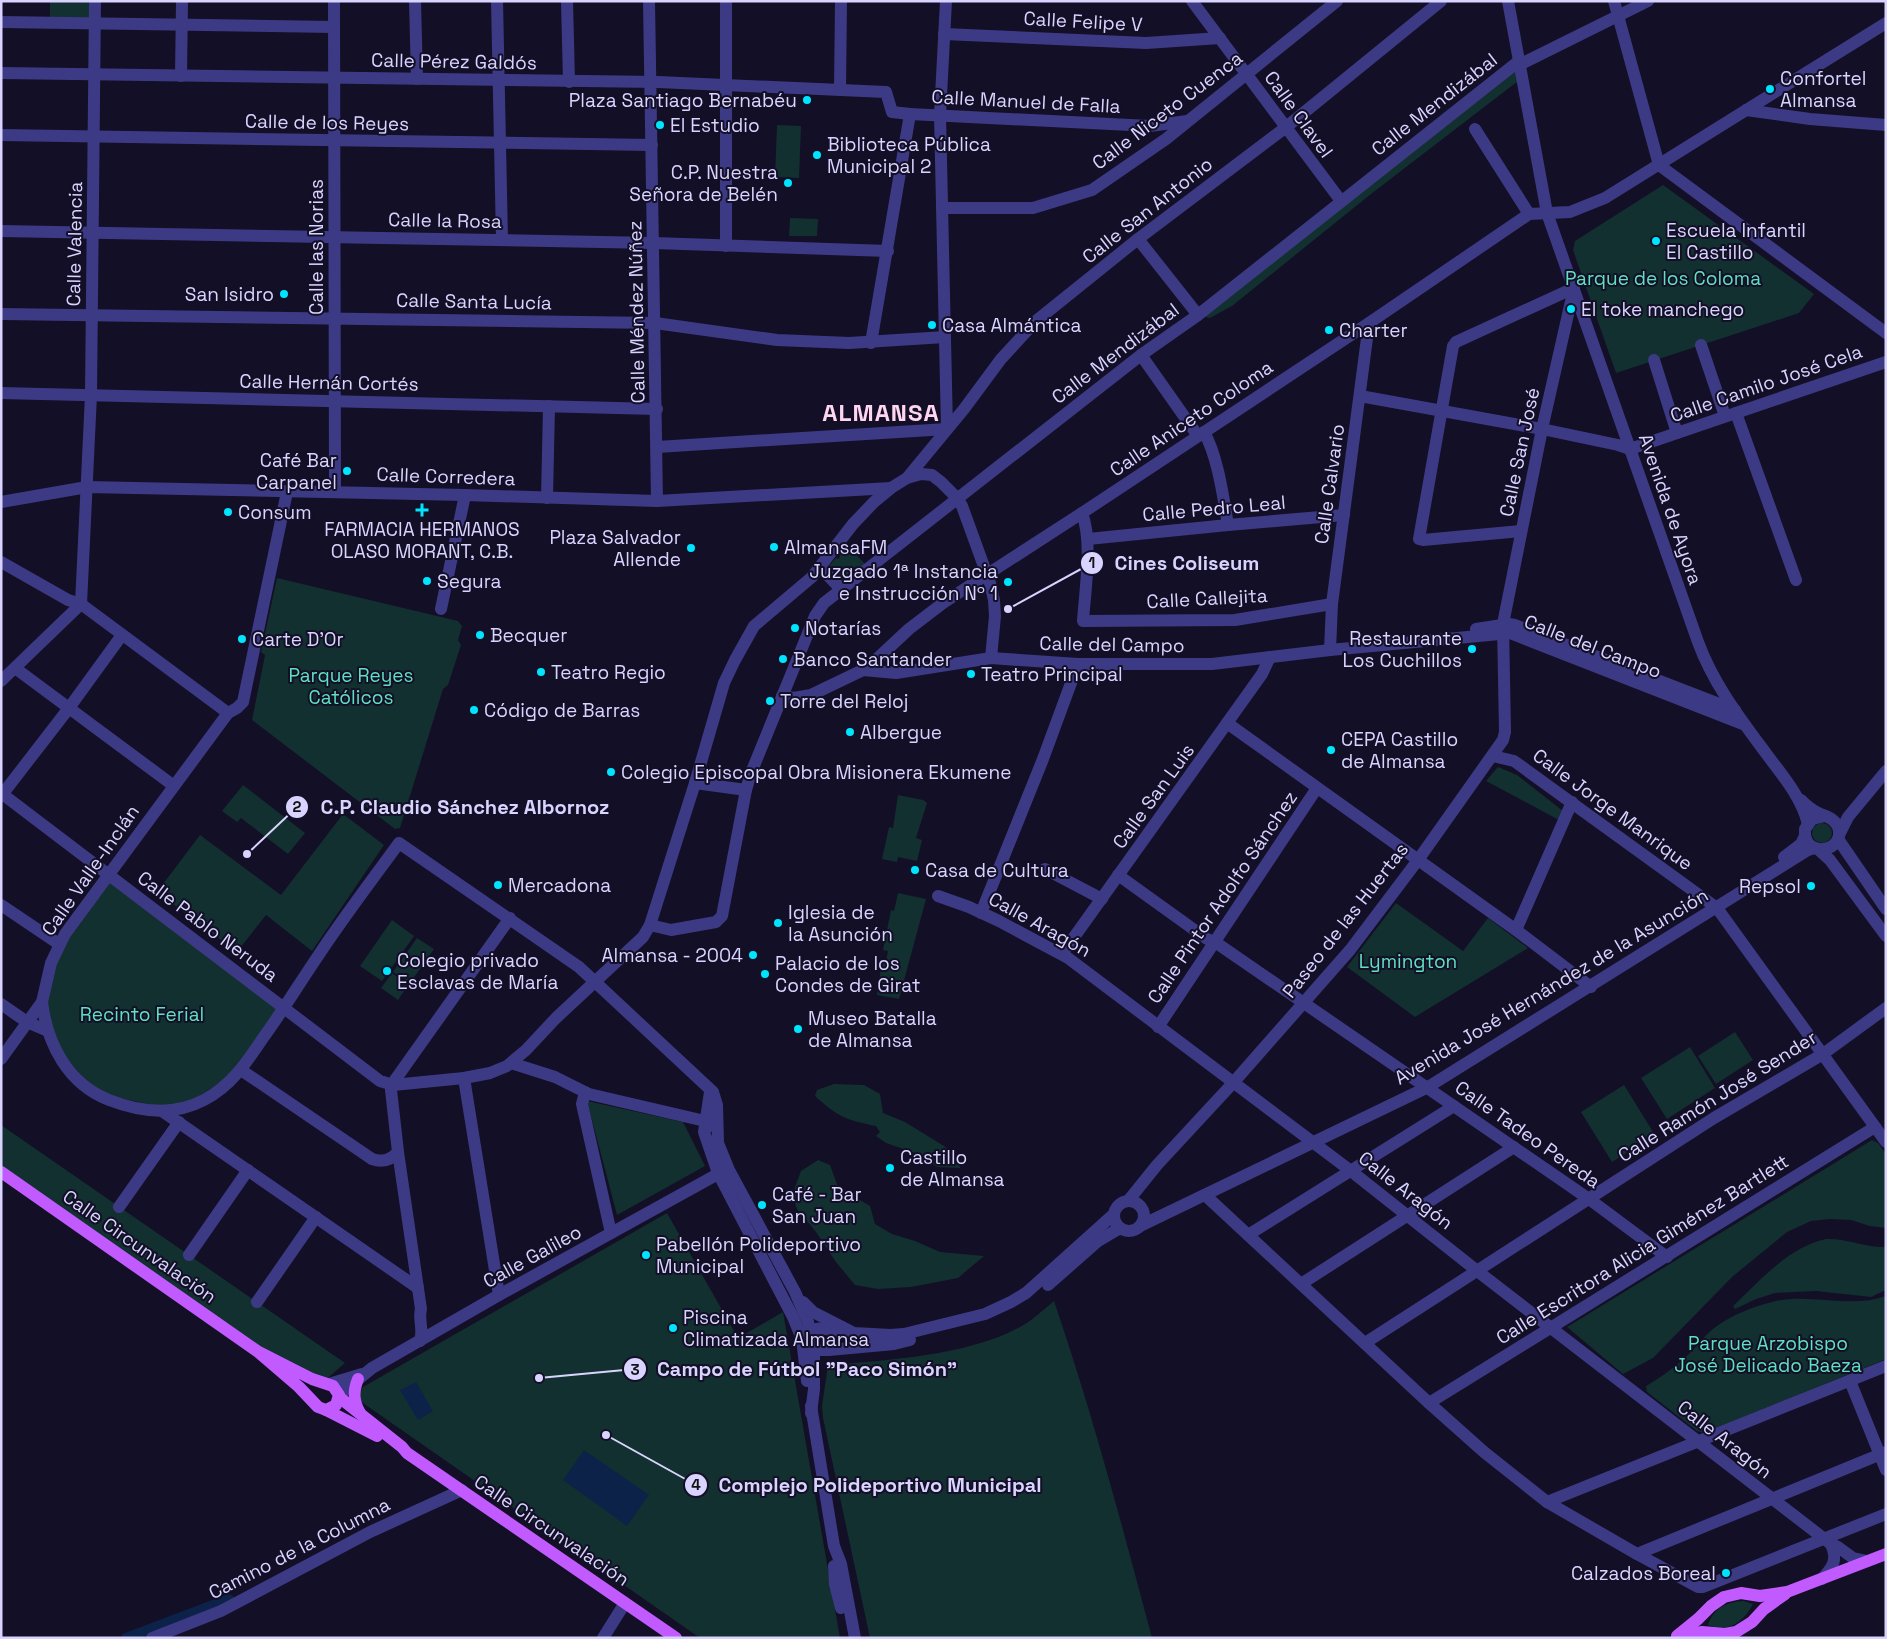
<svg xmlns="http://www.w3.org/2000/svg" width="1887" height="1639" viewBox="0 0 1887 1639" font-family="'Space Grotesk',sans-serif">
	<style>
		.green { fill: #12302f }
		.water { fill: #0c2248 }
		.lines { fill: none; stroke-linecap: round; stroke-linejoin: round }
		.canal { stroke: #0c2248; stroke-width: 10 }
		.minor { stroke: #3d3a85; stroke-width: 12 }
		.major { stroke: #c25bff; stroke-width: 12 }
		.poi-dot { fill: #00e5ff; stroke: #130f26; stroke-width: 2 }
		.labels { text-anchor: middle; stroke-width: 4; stroke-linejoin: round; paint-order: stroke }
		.street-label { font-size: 19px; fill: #d9d4ff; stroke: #130f26 }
		.poi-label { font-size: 19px; fill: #d9d4ff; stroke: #130f26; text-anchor: start }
		.park-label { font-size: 19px; fill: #5fe0c0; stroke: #130f26 }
		.district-label { font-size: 24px; font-weight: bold; letter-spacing: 1px; fill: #ffd6f0; stroke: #130f26 }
		.leader { fill: none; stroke: #d9d4ff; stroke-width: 2 }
		.callout-dot { fill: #d9d4ff; stroke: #130f26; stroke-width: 2 }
		.mark-label { font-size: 15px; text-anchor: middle; font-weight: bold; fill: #111 }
		.callout-label { font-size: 20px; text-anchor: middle; font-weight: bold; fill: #d9d4ff; stroke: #130f26; stroke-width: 4; stroke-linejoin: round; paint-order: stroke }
	</style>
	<rect width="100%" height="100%" fill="#130f26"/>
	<g class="green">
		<polygon points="50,1 95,1 95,24 50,23"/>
		<polygon points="1519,61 1522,78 1371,194 1232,306 1210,318 1198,315"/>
		<polygon points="777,125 801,126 799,178 775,177"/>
		<polygon points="1663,185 1814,294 1799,313 1616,373 1573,250 1575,241"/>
		<polygon points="790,218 818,219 817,236 789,236"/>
		<polygon points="847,545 865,564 840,583 827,568 836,558 838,559 840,557 839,555"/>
		<polygon points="277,578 458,621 462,626 458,640 461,645 448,685 443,689 400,828 395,829 252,720 265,655 261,652"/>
		<polygon points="1498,767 1517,775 1563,811 1559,820 1486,781"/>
		<polygon points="243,785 305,833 288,854 241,818 237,822 222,811"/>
		<polygon points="898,795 923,800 927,803 916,838 922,840 917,861 898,857 897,862 882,859 889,827 893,828"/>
		<polygon points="343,814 384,845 312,951 266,915 237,952 157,892 200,835 281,895"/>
		<circle cx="1822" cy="833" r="10"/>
		<polygon points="108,873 285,1008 241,1070 177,1110 96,1093 51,1040 46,982 48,972"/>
		<polygon points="898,893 926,899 899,999 877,995 882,961 886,961 888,951 883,950 891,910 894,911"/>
		<polygon points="1396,903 1463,951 1488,918 1528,948 1415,1017 1347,967"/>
		<polygon points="392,920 414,936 382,981 360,966"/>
		<polygon points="417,938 434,949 410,983 393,972"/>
		<polygon points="392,973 408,985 398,1000 381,988"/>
		<polygon points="1735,1032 1753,1060 1716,1084 1698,1056"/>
		<polygon points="1690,1047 1715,1088 1667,1119 1641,1078"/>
		<path d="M834 1084 864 1085 880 1094 883 1113 905 1122 944 1146 959 1160 960 1168 937 1167 918 1154 886 1143 876 1136 880 1132 876 1126C846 1120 838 1117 815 1096L817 1090Z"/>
		<polygon points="1624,1085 1655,1135 1612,1162 1581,1112"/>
		<polygon points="587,1101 683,1122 705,1166 617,1215"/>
		<polygon points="1,1125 345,1363 322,1383 282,1362 1,1172"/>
		<polygon points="1872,1140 1878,1143 1886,1154 1886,1228 1870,1226 1851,1220 1830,1219 1811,1221 1787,1232 1732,1277 1653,1358 1623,1374 1567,1327"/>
		<polygon points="818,1160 830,1165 838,1187 870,1206 875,1224 892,1234 915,1241 940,1252 984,1256 958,1278 911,1287 878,1289 855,1285 836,1262 816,1232 797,1209 792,1195 801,1171"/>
		<polygon points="667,1213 738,1338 783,1312 840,1638 700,1638 360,1401 358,1394 363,1387"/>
		<path d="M1826 1239C1847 1238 1865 1248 1886 1247V1290L1871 1297 1816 1291 1775 1293 1756 1299 1735 1309 1733 1306C1761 1280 1787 1248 1826 1239Z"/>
		<path d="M1886 1296V1359L1704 1433 1697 1431 1647 1392 1646 1386C1663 1376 1678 1365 1692 1351 1699 1344 1705 1335 1713 1329 1730 1315 1755 1306 1776 1301 1812 1293 1850 1309 1886 1296Z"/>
		<path d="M1054 1301C1092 1412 1122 1525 1152 1638H870L823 1418 822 1406 828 1365C885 1361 971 1355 1020 1327 1033 1320 1043 1310 1054 1301Z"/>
		<path d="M1743 1601 1753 1604C1744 1622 1728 1633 1708 1625 1713 1608 1727 1602 1743 1601Z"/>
	</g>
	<g class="water">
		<polygon points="416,1382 433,1411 418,1420 400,1390"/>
		<polygon points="584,1450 649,1495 627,1526 563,1480"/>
	</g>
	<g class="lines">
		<polyline class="canal" points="126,1638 229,1599"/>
		<g class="minor">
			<polyline points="334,1 335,492"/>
			<polyline points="415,1 417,79"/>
			<polyline points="497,1 502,240"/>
			<polyline points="567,1 569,82"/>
			<polyline points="649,1 657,501"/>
			<polyline points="726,1 726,246"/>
			<polyline points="946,1 940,115 947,429"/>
			<polyline points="1192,1 1341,201"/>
			<path d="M1508 1 1547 213 1698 642C1713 683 1739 717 1765 752 1782 775 1801 796 1808 824"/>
			<polyline points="1614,1 1659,165 1886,333"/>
			<polyline points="1,22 334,27"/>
			<polyline points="944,34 1146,43 1220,38"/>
			<polyline points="1519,65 1648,1"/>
			<polyline points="1,73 658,82 886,92 892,112 910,114 1150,126 1187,121"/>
			<polyline points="181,76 182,1"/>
			<polyline points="840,90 841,1"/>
			<polyline points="1746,110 1810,119 1886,125"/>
			<polyline points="1475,129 1529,214"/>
			<polyline points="1,135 652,145"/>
			<polyline points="942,208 1033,208 1092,190 1166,139 1337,1"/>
			<polyline points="1,231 654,243 888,251"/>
			<polyline points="1138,239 1198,315"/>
			<polyline points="1,314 655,323 777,340 849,343 945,337"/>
			<polyline points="871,343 910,114"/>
			<polyline points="1701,345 1725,416"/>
			<polyline points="1141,355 1198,436"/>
			<polyline points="1654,360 1677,433"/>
			<polyline points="1,393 657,409"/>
			<polyline points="1360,396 1542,429 1618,445 1630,449 1886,362"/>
			<polyline points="1736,413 1796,580"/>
			<path d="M1204 432C1218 457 1223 496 1228 525"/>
			<polyline points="657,447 947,429"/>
			<polyline points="907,478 964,409 1001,359 1036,321 1138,239 1285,128 1441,1"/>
			<polyline points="547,498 549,406"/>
			<polyline points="1,502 87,487 465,495 657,501 891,488"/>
			<path d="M1082 513C1093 542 1085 590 1083 621L1235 620 1332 604"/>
			<polyline points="1521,531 1423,540 1419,539 1453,346 1456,342 1574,288"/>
			<polyline points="1088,539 1228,525 1344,515"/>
			<polyline points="1,562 68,600 81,604 228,713"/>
			<polyline points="821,568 841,589"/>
			<polyline points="441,609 465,495"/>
			<polyline points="1476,629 1509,624 1515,625 1735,710"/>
			<polyline points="1330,650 1332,604 1369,323"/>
			<polyline points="15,668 174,786"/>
			<polyline points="863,670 896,673 991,658 1078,664 1212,664 1330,650 1510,633 1745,725"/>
			<polyline points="1,681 81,604 91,395 95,1"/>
			<polyline points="782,696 794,698 811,695 863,670 879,657 909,629 943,603 1082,513 1369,323 1529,214 1570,212 1605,198 1886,23"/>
			<polyline points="228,713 237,708 243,702 287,492"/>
			<polyline points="1227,723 1516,930 1591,987"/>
			<polyline points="1493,756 1514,761 1717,908 1886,1142"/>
			<polyline points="695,783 746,790"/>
			<polyline points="1,793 380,1081 393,1085 464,1078 490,1073 507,1066 526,1050 556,1018 643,937 650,925 695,783 724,683 735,660 754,626 812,577 853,524 874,502 891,488 907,478 921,474 932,475 941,482 957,498 962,506 990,583 994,600 995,616 991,658"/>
			<polyline points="1,796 69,708 122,635"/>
			<path d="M1801 800C1804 803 1808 807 1813 810 1821 816 1834 816 1838 827 1847 852 1802 860 1805 829L1812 819 1825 816"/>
			<polyline points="1839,835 1848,817 1886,771"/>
			<polyline points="1838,839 1886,909"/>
			<polyline points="1818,849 1830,860 1886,936"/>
			<polyline points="1784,857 1801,844 1805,836"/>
			<polyline points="1045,869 1102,899"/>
			<polyline points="1118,875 1207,939 1215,942 1589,1199 1667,1257"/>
			<polyline points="938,896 969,907 999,921 1068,958 1351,1171 1476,1270 1831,1544 1838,1547 1853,1558 1867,1561"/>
			<polyline points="1,905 59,944"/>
			<polyline points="981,913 1043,759 1078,664"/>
			<polyline points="650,925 671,930 716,922 722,916 746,790 751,773 815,616 824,603 1141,355 1198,315 1519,61"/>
			<polyline points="1516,930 1572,802"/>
			<polyline points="1062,954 1262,674 1270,657"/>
			<path d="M42 1002C47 1044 68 1084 109 1100 140 1112 174 1116 204 1100 231 1086 247 1062 263 1038 282 1012 299 984 318 956 343 918 372 880 399 843L579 967 713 1092 717 1105 718 1143 729 1170 795 1292 808 1322 814 1349V1389L811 1413"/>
			<polyline points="1,1004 27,1022 48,1031"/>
			<polyline points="1158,1027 1317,788"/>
			<polyline points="1,1059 42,1002 51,963 65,934 228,713"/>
			<polyline points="511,1063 555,1077 589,1094 705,1121 710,1126"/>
			<path d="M241 1070 372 1159C383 1163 391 1160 398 1152"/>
			<polyline points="464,1078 499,1295"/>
			<polyline points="585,1092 582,1104 611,1233"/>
			<polyline points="710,1092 704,1132 718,1173 793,1317 802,1339 807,1381"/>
			<polyline points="162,1111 418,1288"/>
			<polyline points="1205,1195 1429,1403 1484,1452 1547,1502 1637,1554 1698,1587 1703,1587 1886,1514"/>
			<circle cx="1129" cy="1216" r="15"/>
			<polyline points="1128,1201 1157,1165 1233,1083 1350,950 1418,860 1503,740 1505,732 1503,624 1542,429 1574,288"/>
			<polyline points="119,1207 179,1122"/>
			<polyline points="1140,1226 1428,1087 1808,850 1815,848"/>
			<polyline points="1248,1235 1454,1106"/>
			<polyline points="189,1255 248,1170"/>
			<polyline points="1301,1284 1514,1147"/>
			<polyline points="1048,1285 1098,1241 1120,1228"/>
			<polyline points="257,1302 316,1217"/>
			<polyline points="803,1302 813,1312 854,1333 890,1335 904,1334 985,1314 1011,1302 1026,1293 1114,1214"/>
			<path d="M805 1335C817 1323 830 1331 845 1333"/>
			<path d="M420 1341C424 1330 418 1319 421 1309L398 1152 391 1090 395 1080 510 918"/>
			<polyline points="1365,1343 1714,1118 1823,1054 1886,1008"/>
			<polyline points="808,1345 817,1350 829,1350 894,1344 910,1340"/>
			<polyline points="1850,1381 1886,1470"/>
			<polyline points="329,1384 362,1374"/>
			<polyline points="339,1395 372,1368 499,1295 718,1174"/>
			<polyline points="1429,1403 1875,1127"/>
			<polyline points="811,1406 834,1546 841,1564 855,1638"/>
			<polyline points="1547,1502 1886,1366"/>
			<polyline points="1637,1554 1886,1452"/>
			<polyline points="834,1566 835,1584 841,1608"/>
			<path d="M1822 1579C1833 1567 1838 1560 1831 1544"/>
			<polyline points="152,1638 221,1611 370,1532 462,1490"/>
			<polyline points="603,1638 625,1603"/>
		</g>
		<g class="major">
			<polyline points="1,1172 257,1351 299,1387 318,1407 326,1410 336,1405 339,1395 333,1386 312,1379 257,1351"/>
			<path d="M358 1379C353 1391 353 1401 360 1413"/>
			<polyline points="339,1397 402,1447 407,1453 676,1638"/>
			<polyline points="326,1410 377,1436"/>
			<polyline points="1677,1636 1698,1619 1711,1606 1724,1597 1741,1593 1760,1596 1787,1592 1886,1554"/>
			<polyline points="1679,1636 1702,1632 1725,1634 1736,1632 1752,1622 1764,1609 1785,1594"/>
		</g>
	</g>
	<g class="poi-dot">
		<circle cx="1770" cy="89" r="5"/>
		<circle cx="807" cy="100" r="5"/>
		<circle cx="660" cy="125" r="5"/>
		<circle cx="817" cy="155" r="5"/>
		<circle cx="788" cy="183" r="5"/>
		<circle cx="1656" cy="241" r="5"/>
		<circle cx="284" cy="294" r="5"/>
		<circle cx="1571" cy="309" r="5"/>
		<circle cx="932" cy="325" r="5"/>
		<circle cx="1329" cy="330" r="5"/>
		<circle cx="347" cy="471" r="5"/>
		<path d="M419.5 502.5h5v5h5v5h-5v5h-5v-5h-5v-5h5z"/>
		<circle cx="228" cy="512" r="5"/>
		<circle cx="774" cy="547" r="5"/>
		<circle cx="691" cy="548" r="5"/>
		<circle cx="427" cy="581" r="5"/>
		<circle cx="1008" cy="582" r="5"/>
		<circle cx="795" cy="628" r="5"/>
		<circle cx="480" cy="635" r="5"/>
		<circle cx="242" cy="639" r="5"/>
		<circle cx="1472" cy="649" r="5"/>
		<circle cx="783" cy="659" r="5"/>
		<circle cx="541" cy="672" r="5"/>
		<circle cx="971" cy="674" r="5"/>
		<circle cx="770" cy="701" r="5"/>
		<circle cx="474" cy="710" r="5"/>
		<circle cx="850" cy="732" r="5"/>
		<circle cx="1331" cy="750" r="5"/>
		<circle cx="611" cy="772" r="5"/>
		<circle cx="915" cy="870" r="5"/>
		<circle cx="498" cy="885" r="5"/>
		<circle cx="1811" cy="886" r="5"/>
		<circle cx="778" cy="923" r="5"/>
		<circle cx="753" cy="955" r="5"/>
		<circle cx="387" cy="971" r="5"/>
		<circle cx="765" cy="974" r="5"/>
		<circle cx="798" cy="1029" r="5"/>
		<circle cx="890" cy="1168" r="5"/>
		<circle cx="762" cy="1205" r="5"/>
		<circle cx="646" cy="1255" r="5"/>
		<circle cx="673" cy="1328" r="5"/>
		<circle cx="1726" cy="1573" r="5"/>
	</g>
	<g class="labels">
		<g class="street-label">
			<text transform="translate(1083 21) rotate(3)" y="7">Calle Felipe V</text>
			<text transform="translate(454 61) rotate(1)" y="7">Calle Pérez Galdós</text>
			<text transform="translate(1026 101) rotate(3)" y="7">Calle Manuel de Falla</text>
			<text transform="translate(1434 104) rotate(-38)" y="7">Calle Mendizábal</text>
			<text transform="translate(1167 110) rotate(-37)" y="7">Calle Niceto Cuenca</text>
			<text transform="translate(1299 114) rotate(54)" y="7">Calle Clavel</text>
			<text transform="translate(327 122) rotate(1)" y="7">Calle de los Reyes</text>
			<text transform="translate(1147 210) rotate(-38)" y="7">Calle San Antonio</text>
			<text transform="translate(445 220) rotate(1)" y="7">Calle la Rosa</text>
			<text transform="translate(74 244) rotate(-89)" y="7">Calle Valencia</text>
			<text transform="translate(316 247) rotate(-90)" y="7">Calle las Norias</text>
			<text transform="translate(474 301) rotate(1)" y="7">Calle Santa Lucía</text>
			<text transform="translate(636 312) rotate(-91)" y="7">Calle Méndez Núñez</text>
			<text transform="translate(1115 353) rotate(-37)" y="7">Calle Mendizábal</text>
			<text transform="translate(329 382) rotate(1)" y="7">Calle Hernán Cortés</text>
			<text transform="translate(1766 383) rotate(-19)" y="7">Calle Camilo José Cela</text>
			<text transform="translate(1191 418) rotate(-34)" y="7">Calle Aniceto Coloma</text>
			<text transform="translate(1519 452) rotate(-78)" y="7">Calle San José</text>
			<text transform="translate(446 476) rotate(2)" y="7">Calle Corredera</text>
			<text transform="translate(1329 484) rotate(-82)" y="7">Calle Calvario</text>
			<text transform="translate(1214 508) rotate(-5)" y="7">Calle Pedro Leal</text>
			<text transform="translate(1671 509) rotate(71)" y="7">Avenida de Ayora</text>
			<text transform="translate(1207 598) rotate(-3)" y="7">Calle Callejita</text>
			<text transform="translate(1112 644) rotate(1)" y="7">Calle del Campo</text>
			<text transform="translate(1593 646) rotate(21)" y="7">Calle del Campo</text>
			<text transform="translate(1153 796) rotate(-54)" y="7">Calle San Luis</text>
			<text transform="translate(1613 809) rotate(36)" y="7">Calle Jorge Manrique</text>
			<text transform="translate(90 870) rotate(-55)" y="7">Calle Valle-Inclán</text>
			<text transform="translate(1222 897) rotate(-56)" y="7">Calle Pintor Adolfo Sánchez</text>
			<text transform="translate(1345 920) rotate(-52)" y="7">Paseo de las Huertas</text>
			<text transform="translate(1040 924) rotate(29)" y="7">Calle Aragón</text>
			<text transform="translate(208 926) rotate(37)" y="7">Calle Pablo Neruda</text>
			<text transform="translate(1551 986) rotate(-31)" y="7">Avenida José Hernández de la Asunción</text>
			<text transform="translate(1717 1096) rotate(-32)" y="7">Calle Ramón José Sender</text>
			<text transform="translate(1528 1134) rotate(35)" y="7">Calle Tadeo Pereda</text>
			<text transform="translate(1406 1190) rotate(38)" y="7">Calle Aragón</text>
			<text transform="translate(140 1246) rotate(35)" y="7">Calle Circunvalación</text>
			<text transform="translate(1642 1249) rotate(-32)" y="7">Calle Escritora Alicia Giménez Bartlett</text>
			<text transform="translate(532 1256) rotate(-29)" y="7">Calle Galileo</text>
			<text transform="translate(1725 1439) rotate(38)" y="7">Calle Aragón</text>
			<text transform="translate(552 1530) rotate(34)" y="7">Calle Circunvalación</text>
			<text transform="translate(299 1548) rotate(-27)" y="7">Camino de la Columna</text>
		</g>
		<g class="poi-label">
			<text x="1780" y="85">Confortel<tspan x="1780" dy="22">Almansa</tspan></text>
			<text x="797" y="107" text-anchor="end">Plaza Santiago Bernabéu</text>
			<text x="670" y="132">El Estudio</text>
			<text x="827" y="151">Biblioteca Pública<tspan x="827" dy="22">Municipal 2</tspan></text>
			<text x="778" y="179" text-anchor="end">C.P. Nuestra<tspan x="778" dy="22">Señora de Belén</tspan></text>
			<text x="1666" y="237">Escuela Infantil<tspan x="1666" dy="22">El Castillo</tspan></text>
			<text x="274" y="301" text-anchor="end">San Isidro</text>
			<text x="1581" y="316">El toke manchego</text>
			<text x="942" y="332">Casa Almántica</text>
			<text x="1339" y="337">Charter</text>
			<text x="337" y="467" text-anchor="end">Café Bar<tspan x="337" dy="22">Carpanel</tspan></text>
			<text x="238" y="519">Consum</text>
			<text x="422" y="536" text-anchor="middle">FARMACIA HERMANOS<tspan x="422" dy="22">OLASO MORANT, C.B.</tspan></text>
			<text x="681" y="544" text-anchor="end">Plaza Salvador<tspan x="681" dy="22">Allende</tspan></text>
			<text x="784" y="554">AlmansaFM</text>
			<text x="998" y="578" text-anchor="end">Juzgado 1ª Instancia<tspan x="998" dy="22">e Instrucción Nº 1</tspan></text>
			<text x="437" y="588">Segura</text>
			<text x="805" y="635">Notarías</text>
			<text x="490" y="642">Becquer</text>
			<text x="1462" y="645" text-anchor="end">Restaurante<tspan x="1462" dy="22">Los Cuchillos</tspan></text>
			<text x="252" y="646">Carte D'Or</text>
			<text x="793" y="666">Banco Santander</text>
			<text x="551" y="679">Teatro Regio</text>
			<text x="981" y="681">Teatro Principal</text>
			<text x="780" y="708">Torre del Reloj</text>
			<text x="484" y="717">Código de Barras</text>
			<text x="860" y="739">Albergue</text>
			<text x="1341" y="746">CEPA Castillo<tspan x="1341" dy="22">de Almansa</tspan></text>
			<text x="621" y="779">Colegio Episcopal Obra Misionera Ekumene</text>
			<text x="925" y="877">Casa de Cultura</text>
			<text x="508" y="892">Mercadona</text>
			<text x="1801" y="893" text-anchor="end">Repsol</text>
			<text x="788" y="919">Iglesia de<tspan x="788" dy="22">la Asunción</tspan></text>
			<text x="743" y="962" text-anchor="end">Almansa - 2004</text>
			<text x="397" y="967">Colegio privado<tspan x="397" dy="22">Esclavas de María</tspan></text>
			<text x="775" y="970">Palacio de los<tspan x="775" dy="22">Condes de Girat</tspan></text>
			<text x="808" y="1025">Museo Batalla<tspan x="808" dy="22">de Almansa</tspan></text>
			<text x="900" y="1164">Castillo<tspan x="900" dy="22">de Almansa</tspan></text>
			<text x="772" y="1201">Café - Bar<tspan x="772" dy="22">San Juan</tspan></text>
			<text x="656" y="1251">Pabellón Polideportivo<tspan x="656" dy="22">Municipal</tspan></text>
			<text x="683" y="1324">Piscina<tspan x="683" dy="22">Climatizada Almansa</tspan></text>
			<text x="1716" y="1580" text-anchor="end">Calzados Boreal</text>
		</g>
		<g class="park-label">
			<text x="1663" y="285">Parque de los Coloma</text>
			<text x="351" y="682">Parque Reyes<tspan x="351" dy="22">Católicos</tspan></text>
			<text x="1408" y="968">Lymington</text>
			<text x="142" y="1021">Recinto Ferial</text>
			<text x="1768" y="1350">Parque Arzobispo<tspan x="1768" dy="22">José Delicado Baeza</tspan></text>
		</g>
		<g class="district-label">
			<text x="881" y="421">ALMANSA</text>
		</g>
	</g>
	<path class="leader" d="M1008 609L1092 563M247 854L297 807M539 1378L635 1369M606 1435L696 1485"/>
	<g class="callout-dot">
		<circle cx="1008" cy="609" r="5"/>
		<circle cx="247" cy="854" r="5"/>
		<circle cx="539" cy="1378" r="5"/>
		<circle cx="606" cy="1435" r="5"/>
		<circle cx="1092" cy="563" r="12"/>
		<circle cx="297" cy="807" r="12"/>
		<circle cx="635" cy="1369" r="12"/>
		<circle cx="696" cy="1485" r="12"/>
	</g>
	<g class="mark-label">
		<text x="1092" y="568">1</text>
		<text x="297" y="812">2</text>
		<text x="635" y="1375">3</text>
		<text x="696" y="1490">4</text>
	</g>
	<g class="callout-label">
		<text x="1187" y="570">Cines Coliseum</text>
		<text x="465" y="814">C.P. Claudio Sánchez Albornoz</text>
		<text x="807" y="1376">Campo de Fútbol "Paco Simón"</text>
		<text x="880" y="1492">Complejo Polideportivo Municipal</text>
	</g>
	<rect width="1887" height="1639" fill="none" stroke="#d9d4ff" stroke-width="5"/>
</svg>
